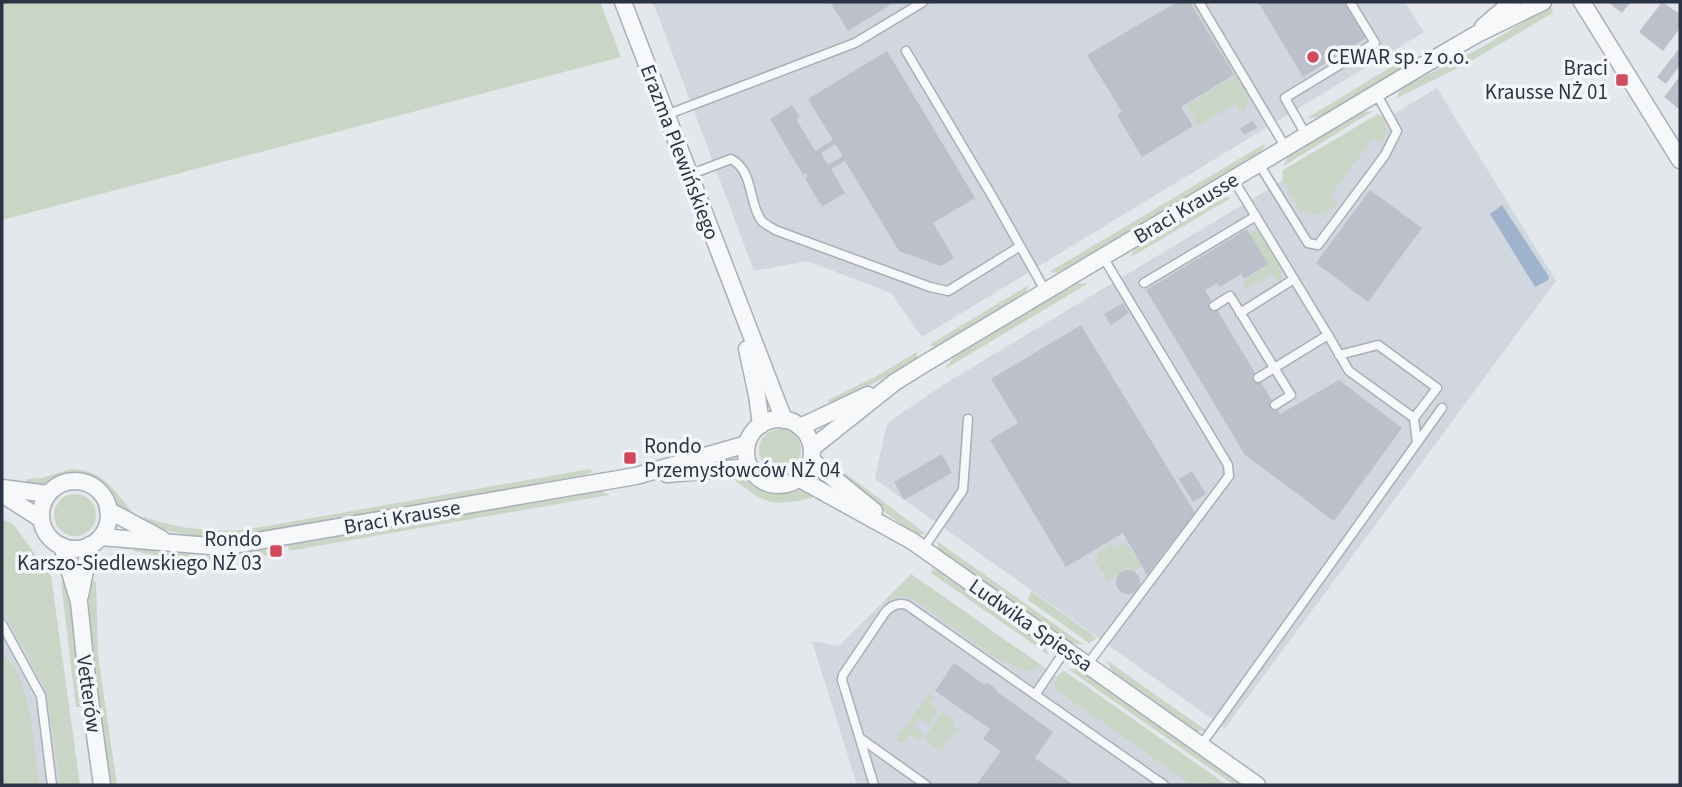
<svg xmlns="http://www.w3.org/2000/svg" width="1682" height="787" viewBox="0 0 1682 787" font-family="'Source Sans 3',sans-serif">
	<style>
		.built { fill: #d2d6de }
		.green { fill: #c9d6c5 }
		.water { fill: #9fb4cc }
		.building { fill: #bbc0ca; fill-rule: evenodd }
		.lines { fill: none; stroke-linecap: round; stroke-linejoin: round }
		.lane-casing { stroke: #a9aeb7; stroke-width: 11 }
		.street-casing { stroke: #a9aeb7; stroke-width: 19 }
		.lane { stroke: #f7f8fa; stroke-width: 8 }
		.street { stroke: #f7f8fa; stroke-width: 16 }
		.poi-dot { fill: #d1495b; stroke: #f4f6f9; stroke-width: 2.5 }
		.labels { text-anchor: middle; stroke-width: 7; stroke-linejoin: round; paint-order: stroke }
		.poi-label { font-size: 21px; fill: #2b3445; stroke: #f4f6f9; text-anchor: start }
		.street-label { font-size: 21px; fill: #2b3445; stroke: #f4f6f9 }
	</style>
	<rect width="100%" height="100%" fill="#e4e7ec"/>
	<g class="built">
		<polygon points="653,2 1405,2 1424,32 922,337 891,293 807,261 754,271"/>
		<polygon points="1437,88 1556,281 1225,728 875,479 887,423 951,380"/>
		<polygon points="911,574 1211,785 857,785 812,641 839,646"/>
		<polygon points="2,591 55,689 72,785 2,785"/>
	</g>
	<g class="green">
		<polygon points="2,2 600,2 621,57 2,220"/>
		<path d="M1191 2H1193L1247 92C1249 100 1249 107 1242 112L1236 103 1198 126 1187 105 1235 76Z"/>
		<polygon points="1550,6 1553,11 1551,14 1466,64 1397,98 1399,92 1405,86 1484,46"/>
		<polygon points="1404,59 1406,63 1398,71 1322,117 1307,118"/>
		<polygon points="1373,111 1282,167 1290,154 1358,113"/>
		<path d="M1378 114 1384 118 1386 133 1382 144 1373 138 1330 196 1338 202C1328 216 1314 217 1299 209L1282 179 1283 170Z"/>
		<polygon points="1266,143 1259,155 1062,273 1049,272"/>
		<polygon points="1227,197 1231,198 1131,257 1134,248 1214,199"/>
		<polygon points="1257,229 1281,268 1282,278 1279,284 1272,274 1246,289 1242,282 1268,265 1249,234"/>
		<polygon points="1075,283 1087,284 945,369 955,355"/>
		<polygon points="1029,285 1025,294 938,347 929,345"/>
		<polygon points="917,352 917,357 912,363 829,407 828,400 875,377"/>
		<circle cx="780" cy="450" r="21"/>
		<path d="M71 469C101 469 115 490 132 512L133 516 118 507 105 485 86 474H63L41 486H25L27 479 42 478Z"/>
		<path d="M590 469 593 472 569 480 240 537C205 540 173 534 140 522L144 517C180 529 213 533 250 529Z"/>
		<polygon points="845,473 926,534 919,535 910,531 839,477"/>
		<path d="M742 475C779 504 780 485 817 492L814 497C771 508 764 504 730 476Z"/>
		<polygon points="599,490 609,495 289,551 288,545"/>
		<circle cx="75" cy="515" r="21"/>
		<polygon points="2,519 13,524 51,576 80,785 60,785 47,693 2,608"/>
		<polygon points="937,541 1084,645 1071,643 939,550"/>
		<polygon points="1126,542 1141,566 1133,571 1127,568 1108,581 1095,560 1099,557 1097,553 1111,544 1115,549"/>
		<path d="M134 544 204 557 266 549 267 555C214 566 186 562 134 551Z"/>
		<polygon points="933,569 946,575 1042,642 1049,655 931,573"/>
		<path d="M911 574 1041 665C1028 677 1018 668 1006 660L1003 663 913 599 901 596 885 601Z"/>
		<path d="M89 580 96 582 98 655 117 785H110C100 717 86 648 89 580Z"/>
		<polygon points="67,581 80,689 82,707 76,707 61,582"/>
		<polygon points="1031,591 1097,638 1089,643 1028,600"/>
		<path d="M2 655C31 671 35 754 39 785H2Z"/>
		<polygon points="1106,660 1207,731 1195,731 1113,673"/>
		<polygon points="1068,669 1081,669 1238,781 1241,785 1234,785"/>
		<polygon points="1063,670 1227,785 1192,785 1054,688 1058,675"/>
		<polygon points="929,693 935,697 930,703 937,712 929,724 920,718 914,726 923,733 919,740 909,734 902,744 896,740"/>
		<polygon points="943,712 955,721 952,725 957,729 941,751 924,739"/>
	</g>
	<polygon class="water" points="1502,205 1549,277 1548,280 1535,287 1490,214"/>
	<g class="building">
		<polygon points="830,2 895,2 848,31"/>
		<polygon points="1177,2 1190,2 1234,75 1181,107 1193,126 1142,157 1117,115 1122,112 1087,55"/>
		<polygon points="1258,2 1344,2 1366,38 1303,77"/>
		<polygon points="1608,2 1631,2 1622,13"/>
		<polygon points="1662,2 1680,14 1680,28 1663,51 1639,32"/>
		<polygon points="1678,50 1680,52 1680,65 1666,84 1657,77"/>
		<path d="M887 51 975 198 933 223 954 258 941 266 899 251 845 161 831 169 845 193 822 207 805 178 808 177 806 173 803 175 770 119 792 105 800 117 796 119 815 151 833 140 808 99ZM835 144 843 156 828 165 821 153Z"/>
		<polygon points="1680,76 1680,110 1664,97"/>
		<polygon points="1253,121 1257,128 1244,135 1240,128"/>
		<polygon points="1370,190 1422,228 1368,302 1316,263"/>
		<polygon points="1247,229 1268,264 1244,279 1241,274 1220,287 1218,283 1205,290 1280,414 1339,380 1402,428 1334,521 1245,455 1146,290"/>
		<polygon points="1123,303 1129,313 1111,325 1104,314"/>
		<polygon points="1081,325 1195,513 1147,575 1123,533 1066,567 990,440 1018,423 991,379"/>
		<polygon points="942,454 952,473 904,500 894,482"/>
		<polygon points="1192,471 1206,494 1193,502 1179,479"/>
		<circle cx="1128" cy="582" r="12"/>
		<polygon points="954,663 985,685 986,682 992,686 997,690 996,691 1053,732 1035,758 1074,785 976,785 1001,751 983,739 990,729 935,691"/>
	</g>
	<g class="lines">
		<g class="lane-casing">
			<g id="lane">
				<polyline points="1199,2 1286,148"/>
				<polyline points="906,51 992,196 1046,292"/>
				<polyline points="666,115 855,43 923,2"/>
				<polyline points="1306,135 1285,98 1375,43 1350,2"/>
				<polyline points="1259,164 1308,243 1318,245 1385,155 1397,131 1376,93"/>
				<path d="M689 175 731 159C754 171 748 201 761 220 764 224 771 227 775 230L930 287 948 291 1019 247"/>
				<polyline points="1233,179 1328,335 1258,378"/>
				<polyline points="1144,283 1256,216"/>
				<polyline points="1214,306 1230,296 1291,395 1275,405"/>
				<polyline points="1240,313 1294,279"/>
				<polyline points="1328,335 1349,371 1414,418 1437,388 1378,345 1339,355"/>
				<polyline points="1417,443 1442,408"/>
				<polyline points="923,549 963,490 968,419"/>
				<polyline points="2,624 41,696 52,785"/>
				<polyline points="1087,665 1229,476 1228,465 1103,257"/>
				<polyline points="1035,695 1066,649"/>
				<polyline points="860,738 926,785"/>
				<polyline points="1201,745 1417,443 1414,418"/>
				<path d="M874 785 842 680 843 675 884 614C890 606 897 602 907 605L1164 785"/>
			</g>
		</g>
		<g class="street-casing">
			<g id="street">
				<polyline points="623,2 784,420"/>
				<polyline points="1582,2 1680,160"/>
				<polyline points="1483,27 1512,2"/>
				<polyline points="747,349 757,395 761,425"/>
				<circle cx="779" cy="452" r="33"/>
				<polyline points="800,427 868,395"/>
				<polyline points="812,448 895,382 924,364 1427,63 1477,34 1543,2"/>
				<polyline points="811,460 874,511"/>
				<polyline points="667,474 750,467"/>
				<polyline points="798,478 912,541 1257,785"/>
				<circle cx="75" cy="515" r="34"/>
				<polyline points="2,488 48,494"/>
				<polyline points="2,494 41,519"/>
				<polyline points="108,510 162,539"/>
				<polyline points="101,537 222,547 636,476 747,444"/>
				<polyline points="62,546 79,602 87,678 102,785"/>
				<polyline points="80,596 90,545"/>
			</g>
		</g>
		<use href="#lane" class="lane"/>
		<use href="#street" class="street"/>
	</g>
	<g class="poi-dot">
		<circle cx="1313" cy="57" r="7"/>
		<rect x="1615" y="73" width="14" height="14" rx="3.5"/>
		<rect x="623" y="451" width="14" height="14" rx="3.5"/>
		<rect x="269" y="544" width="14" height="14" rx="3.5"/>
	</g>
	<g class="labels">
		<g class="poi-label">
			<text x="1327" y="64">CEWAR sp. z o.o.</text>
			<text x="1608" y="75" text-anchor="end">Braci<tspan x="1608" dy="24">Krausse NŻ 01</tspan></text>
			<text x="644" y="453">Rondo<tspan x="644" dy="24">Przemysłowców NŻ 04</tspan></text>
			<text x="262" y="546" text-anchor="end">Rondo<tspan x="262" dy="24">Karszo-Siedlewskiego NŻ 03</tspan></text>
		</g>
		<g class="street-label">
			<text transform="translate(680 152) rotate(69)" y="7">Erazma Plewińskiego</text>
			<text transform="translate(1186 208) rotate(-31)" y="7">Braci Krausse</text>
			<text transform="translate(402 517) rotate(-10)" y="7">Braci Krausse</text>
			<text transform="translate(1031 625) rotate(35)" y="7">Ludwika Spiessa</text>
			<text transform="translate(89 694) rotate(82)" y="7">Vetterów</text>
		</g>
	</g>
	<rect width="1682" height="787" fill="none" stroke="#2b3445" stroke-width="7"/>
</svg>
